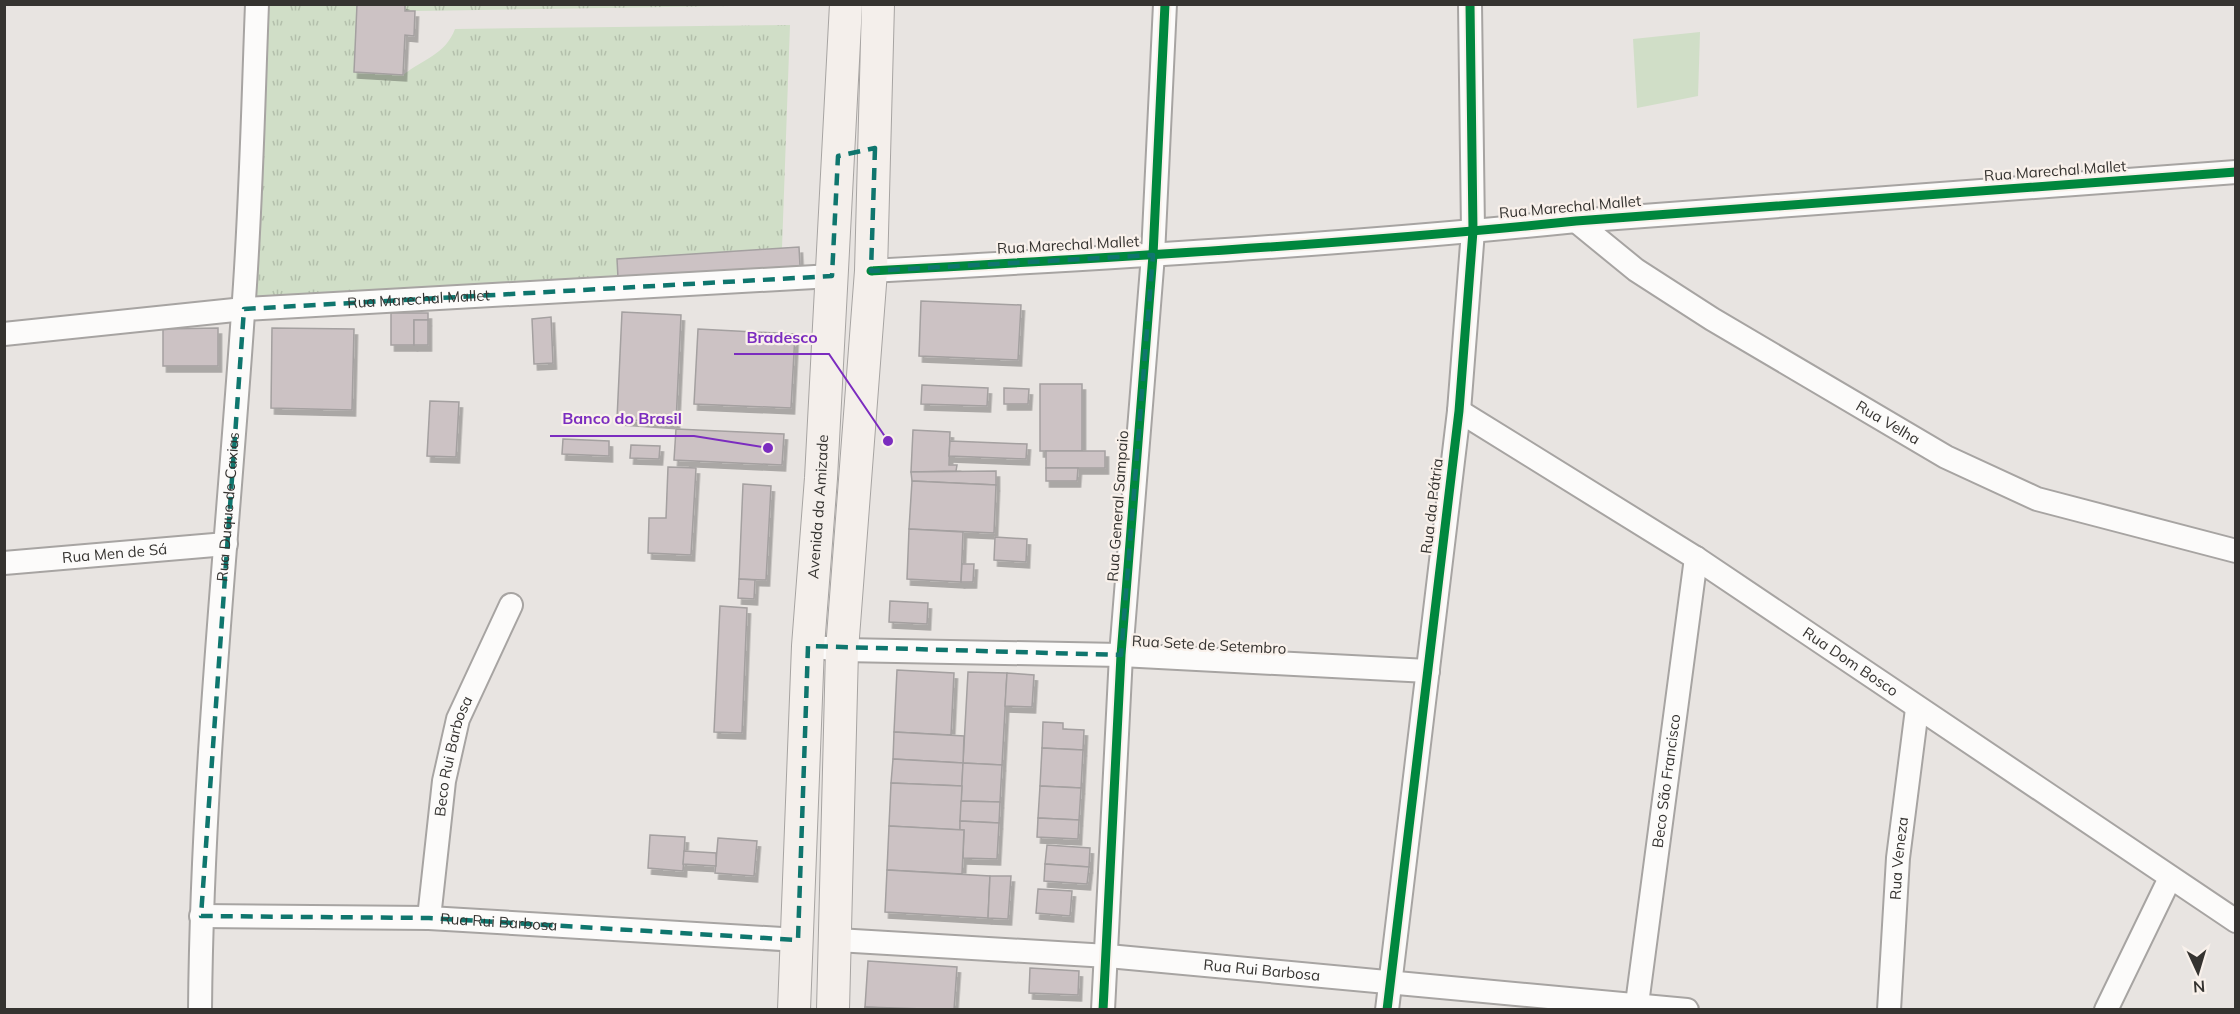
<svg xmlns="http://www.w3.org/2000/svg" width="2240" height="1014" viewBox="0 0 2240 1014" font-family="Mulish,sans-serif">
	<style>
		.grass { fill: url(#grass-tufts) }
		.park { fill: #d0dec7 }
		.building { fill: #ccc2c4; stroke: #a4a0a0; stroke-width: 1.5; filter: url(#shadow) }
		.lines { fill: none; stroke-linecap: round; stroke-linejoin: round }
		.minor-casing { stroke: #a7a4a2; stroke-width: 26 }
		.secondary-casing { stroke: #a7a4a2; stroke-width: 34 }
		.minor { stroke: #fcfbfa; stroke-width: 22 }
		.secondary { stroke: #f4efeb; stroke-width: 32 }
		.cycleway-casing { stroke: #f9f1eb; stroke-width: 13 }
		.cycleway { stroke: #00873e; stroke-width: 9 }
		.marked { fill: none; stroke: #0f766e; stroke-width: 4.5; stroke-dasharray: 12 8; stroke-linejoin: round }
		.labels { text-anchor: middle; stroke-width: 4.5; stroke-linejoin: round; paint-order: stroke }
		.street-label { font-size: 15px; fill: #353330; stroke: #f9f1eb }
		.leader { fill: none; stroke: #7b2cbf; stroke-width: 2 }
		.callout-dot { fill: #7b2cbf; stroke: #f9f1eb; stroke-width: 2 }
		.callout-label { font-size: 16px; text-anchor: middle; font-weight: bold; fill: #7b2cbf; stroke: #f9f1eb; stroke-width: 4.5; stroke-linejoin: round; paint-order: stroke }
	</style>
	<defs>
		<pattern id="grass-tufts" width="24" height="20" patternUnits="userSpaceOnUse" patternTransform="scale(1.5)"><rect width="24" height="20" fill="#d0dec7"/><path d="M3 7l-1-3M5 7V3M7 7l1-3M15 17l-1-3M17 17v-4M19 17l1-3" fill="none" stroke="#b3bfab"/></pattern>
		<filter id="shadow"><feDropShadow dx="3.5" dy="6" stdDeviation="0" flood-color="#0004"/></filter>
	</defs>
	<rect width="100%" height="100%" fill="#e8e4e1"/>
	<g class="grass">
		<polygon points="405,4 791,5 415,11 405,11"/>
		<path d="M266 5H357L354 72 403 75C423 59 445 55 455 29L790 25 782 248 617 259 618 278 256 298Z"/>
	</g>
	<polygon class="park" points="1700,32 1698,96 1637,108 1633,39"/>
	<g class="building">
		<polygon points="357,4 405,4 405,11 415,11 414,36 405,35 403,75 354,72"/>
		<polygon points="799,247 800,266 618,278 617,259"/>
		<polygon points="921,301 1021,305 1018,360 919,356"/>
		<polygon points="622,312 681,315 676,423 617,419"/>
		<polygon points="391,313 428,313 428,320 414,320 414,345 391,345"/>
		<polygon points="551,317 553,363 534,364 532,319"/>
		<rect x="414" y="320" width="14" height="25"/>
		<polygon points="218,328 218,366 163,366 163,329"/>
		<polygon points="272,328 354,329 352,410 271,408"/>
		<polygon points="698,329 795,334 791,408 694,404"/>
		<rect x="1040" y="384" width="42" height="67"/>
		<polygon points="922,385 988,388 987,406 921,404"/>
		<polygon points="1004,388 1029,389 1028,404 1004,404"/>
		<polygon points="430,401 459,402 456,457 427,456"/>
		<polygon points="676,429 784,434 782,465 674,460"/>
		<polygon points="913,430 950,432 949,465 957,465 956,471 911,472"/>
		<polygon points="563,439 609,441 609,456 562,454"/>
		<polygon points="950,441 1027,444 1026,459 949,456"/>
		<polygon points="631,445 660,446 659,459 630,458"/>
		<rect x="1046" y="451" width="59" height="17"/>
		<polygon points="668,467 696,468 691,555 648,553 649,518 666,518"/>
		<polygon points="1046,468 1078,468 1077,481 1046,481"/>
		<polygon points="996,471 996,485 912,481 911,472"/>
		<polygon points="912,481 996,485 994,533 909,529"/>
		<polygon points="743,484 771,486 766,580 739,579"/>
		<polygon points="909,529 963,532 961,582 907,579"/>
		<polygon points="995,537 1027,539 1026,562 994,560"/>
		<polygon points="962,564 974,564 973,582 961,582"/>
		<polygon points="739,579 755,580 754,599 738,598"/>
		<polygon points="890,601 928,603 927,624 889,622"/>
		<polygon points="720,606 747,608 742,733 714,732"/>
		<polygon points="897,670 954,673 951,735 894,732"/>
		<polygon points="968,672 1007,673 1002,765 963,763"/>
		<polygon points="1007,673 1034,675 1032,707 1005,706"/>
		<polygon points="1043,722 1063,723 1063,729 1084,730 1083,750 1042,748"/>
		<polygon points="894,732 964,736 963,763 893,759"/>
		<polygon points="1042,748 1083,750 1081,788 1040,786"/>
		<polygon points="893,759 963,763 962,786 891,783"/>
		<polygon points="963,763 1002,765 1000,802 961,801"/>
		<polygon points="891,783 962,786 960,830 889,826"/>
		<polygon points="1040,786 1081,788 1079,820 1038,818"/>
		<polygon points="961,801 1000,802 999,823 960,821"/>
		<polygon points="1038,818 1079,820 1078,839 1037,837"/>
		<polygon points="960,821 999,823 997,859 963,858 964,830 960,830"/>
		<polygon points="889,826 964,830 962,874 887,870"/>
		<polygon points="650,835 685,837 683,871 648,868"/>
		<polygon points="718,838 757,841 754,876 715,873"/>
		<polygon points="1047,845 1090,848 1089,867 1045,864"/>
		<polygon points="684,851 716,853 716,866 683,864"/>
		<polygon points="1045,864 1089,867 1087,884 1044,881"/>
		<polygon points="887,870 990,876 988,918 885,912"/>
		<polygon points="990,876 1011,876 1008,919 988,918"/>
		<polygon points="1038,889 1072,891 1070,916 1036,913"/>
		<polygon points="868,961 957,967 954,1010 865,1007"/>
		<polygon points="1030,968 1079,971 1078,995 1029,993"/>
		<polygon points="865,1007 916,1010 865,1010"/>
	</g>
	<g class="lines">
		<g class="minor-casing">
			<g id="minor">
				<path id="s1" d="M1576 221 1636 270 1712 319 1946 457 2037 499 2236 551"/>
				<path d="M871 271C1106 258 1342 245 1576 221L2236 172"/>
				<path id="s2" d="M4 334 244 309 832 276"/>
				<path id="s3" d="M1459 411 1696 558 2236 921"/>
				<path id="s4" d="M4 563 226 544"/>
				<polyline points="808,646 842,650 1121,655 1428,671"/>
				<path id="s5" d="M201 916 429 918 798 940"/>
				<path id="s6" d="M429 918 444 781 458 719 511 605"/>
				<path id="s7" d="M837 940 1108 956 1687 1010"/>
				<path id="s8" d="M1637 1004 1696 558"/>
				<path id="s9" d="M200 1010C202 777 227 545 243 313 251 210 253 107 257 4"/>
				<polyline points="1103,1010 1121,655 1153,255 1165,4"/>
				<polyline points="1387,1010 1459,411 1473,231 1470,4"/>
				<path id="s10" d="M1889 1010 1898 858 1917 709"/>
				<polyline points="2106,1010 2170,878"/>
			</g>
		</g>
		<g class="secondary-casing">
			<g id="secondary">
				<path id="s11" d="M794 1010 808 646 821 478 846 4"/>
				<polyline points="833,1010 842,650 871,271 878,4"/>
			</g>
		</g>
		<use href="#minor" class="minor"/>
		<use href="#secondary" class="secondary"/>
		<g class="cycleway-casing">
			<g id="cycleway">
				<path d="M871 271C1106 258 1342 245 1576 221L2236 172"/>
				<polyline points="1103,1010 1121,655 1153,255 1165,4"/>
				<polyline points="1387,1010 1459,411 1473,231 1470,4"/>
			</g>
		</g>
		<use href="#cycleway" class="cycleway"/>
	</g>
	<path class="marked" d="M875 148 871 271 1153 255 1121 655 808 646 798 940 429 918 201 916 244 309 832 276 838 156Z"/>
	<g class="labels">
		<g class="street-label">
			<text transform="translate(2055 171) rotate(-4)" y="5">Rua Marechal Mallet</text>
			<text transform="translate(1570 207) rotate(-5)" y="5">Rua Marechal Mallet</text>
			<text transform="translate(1068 245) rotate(-3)" y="5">Rua Marechal Mallet</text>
			<text dy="5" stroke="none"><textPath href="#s2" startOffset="416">Rua Marechal Mallet</textPath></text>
			<text dy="5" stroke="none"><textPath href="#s1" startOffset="372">Rua Velha</textPath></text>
			<text transform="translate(1118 506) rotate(-86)" y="5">Rua General Sampaio</text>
			<text transform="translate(1432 506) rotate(-83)" y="5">Rua da Pátria</text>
			<text dy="5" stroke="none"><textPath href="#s9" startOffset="504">Rua Duque de Caxias</textPath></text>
			<text dy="5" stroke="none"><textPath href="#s11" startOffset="504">Avenida da Amizade</textPath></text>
			<text dy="5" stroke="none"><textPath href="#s4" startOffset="111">Rua Men de Sá</textPath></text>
			<text transform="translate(1209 645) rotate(3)" y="5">Rua Sete de Setembro</text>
			<text dy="5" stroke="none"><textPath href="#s3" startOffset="465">Rua Dom Bosco</textPath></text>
			<text dy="5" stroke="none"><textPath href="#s6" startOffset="164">Beco Rui Barbosa</textPath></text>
			<text dy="5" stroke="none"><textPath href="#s8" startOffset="225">Beco São Francisco</textPath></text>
			<text dy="5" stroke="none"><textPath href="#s10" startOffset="152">Rua Veneza</textPath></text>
			<text dy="5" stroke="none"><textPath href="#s5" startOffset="298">Rua Rui Barbosa</textPath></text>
			<text dy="5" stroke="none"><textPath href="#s7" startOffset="426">Rua Rui Barbosa</textPath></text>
		</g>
	</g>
	<path class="leader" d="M888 441L829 354H734M768 448L694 436H550"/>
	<g class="callout-dot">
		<circle cx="888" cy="441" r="6"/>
		<circle cx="768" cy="448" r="6"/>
	</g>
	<g class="callout-label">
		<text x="782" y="343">Bradesco</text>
		<text x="622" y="424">Banco do Brasil</text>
	</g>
	<rect width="2240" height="1014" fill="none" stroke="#353330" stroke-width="12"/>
	<g transform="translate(2198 972) rotate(176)" stroke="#f9f1eb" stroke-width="4.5" paint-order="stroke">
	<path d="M0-4.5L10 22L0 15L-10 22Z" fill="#353330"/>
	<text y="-9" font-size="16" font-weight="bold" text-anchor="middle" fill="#353330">N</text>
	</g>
</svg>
